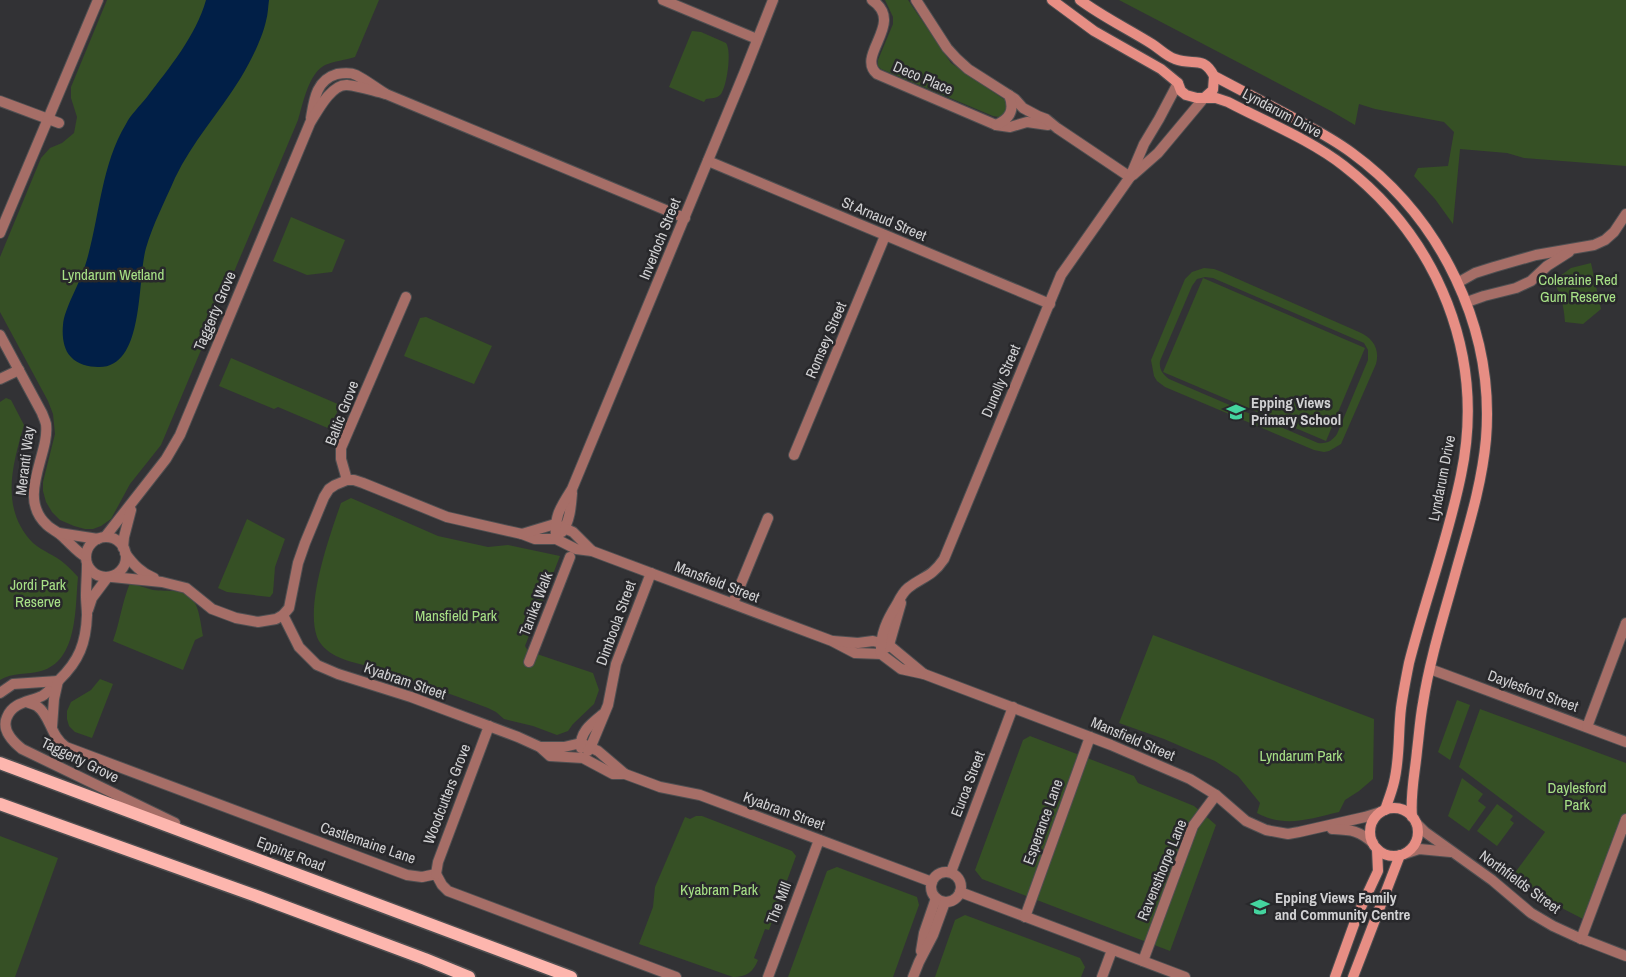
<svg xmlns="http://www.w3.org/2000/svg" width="1626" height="977" viewBox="0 0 1626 977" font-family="'Archivo Narrow',sans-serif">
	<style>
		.green { fill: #365025; fill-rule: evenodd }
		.water { fill: #011f47 }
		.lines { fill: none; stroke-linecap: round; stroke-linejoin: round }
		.street-casing { stroke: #4f4f51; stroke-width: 12 }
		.secondary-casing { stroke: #4f4f51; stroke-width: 12 }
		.primary-casing { stroke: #4f4f51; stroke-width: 15 }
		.street { stroke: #a66e67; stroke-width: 10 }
		.secondary { stroke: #e78e84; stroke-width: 10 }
		.primary { stroke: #fdb6ae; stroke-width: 12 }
		.labels { text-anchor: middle; stroke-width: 5; stroke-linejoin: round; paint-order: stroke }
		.street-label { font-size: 15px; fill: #d1d1d3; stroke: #28282b }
		.park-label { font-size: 15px; fill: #a7e086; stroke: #28282b }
		.poi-label { font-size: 15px; font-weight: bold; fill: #d1d1d3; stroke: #28282b; text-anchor: start }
	</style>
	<rect width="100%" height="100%" fill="#323235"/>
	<g class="green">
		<path d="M107 0H379L355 57C346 60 334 61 325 65 308 74 303 104 298 120L161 445 130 484 111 519 101 526 93 529H85L74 526 60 520 52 512 46 502 43 491V482L55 434 53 414 48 401 0 312V257L41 158 50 148 62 143 74 133 77 117 71 98V87Z"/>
		<polygon points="885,0 908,0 951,63 1005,100 1007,107 1004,114 999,117 993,116 881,69 878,66 878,60 893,24 893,17"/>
		<polygon points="1119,0 1626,0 1626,166 1524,158 1507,153 1460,149 1453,224 1435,199 1414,176 1418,168 1448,166 1454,132 1444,122 1375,109 1359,104 1355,125 1331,111"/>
		<path d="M692 31 701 32 726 43C732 51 727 86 721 94 717 99 711 98 706 99L704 102 669 87Z"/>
		<polygon points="291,217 345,240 332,272 307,275 273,261"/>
		<path d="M1591 263 1601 309 1583 324 1565 322C1564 307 1561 294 1553 281L1571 268Z"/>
		<path d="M1204 268 1214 269 1222 272 1359 332C1373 338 1380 349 1376 364L1341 444 1329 451 1324 452 1314 450 1165 387 1157 381 1154 376 1151 360 1185 279 1192 272ZM1205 277 1213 278 1364 343 1368 350V360L1337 434C1332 441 1327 444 1318 443L1169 379C1162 374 1159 369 1160 361L1192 286 1197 279Z"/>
		<polygon points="1203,278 1365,348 1326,441 1163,372"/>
		<polygon points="426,317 492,346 474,384 404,356 420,318"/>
		<polygon points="231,358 340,405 330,429 278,407 274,409 219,386"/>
		<path d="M6 398 11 400 24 425C12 466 0 509 33 543 42 551 55 555 65 564 70 568 74 573 78 577 75 608 78 661 41 671 27 675 13 672 0 680V402Z"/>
		<path d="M351 498 438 536 488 547 508 545 560 556 525 646 528 651 593 673 599 690 594 704 573 724 568 731 557 735 533 726 504 719 496 712 488 708C452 695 416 681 379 669 366 665 347 662 336 656 328 652 320 645 317 637 305 604 330 535 341 503Z"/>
		<polygon points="247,519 285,539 275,567 273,593 270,597 227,592 218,588"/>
		<path d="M130 583C138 585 145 588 153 590 167 592 187 587 196 605 200 614 201 626 203 636L195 640 183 670 113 641C120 622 122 602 130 583Z"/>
		<path d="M1153 635 1374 719 1373 779 1359 791 1345 800 1339 812C1309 819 1285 828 1257 813L1260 803 1238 776 1215 761 1164 739 1119 723Z"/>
		<polygon points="100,679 113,684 92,738 75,732 69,726 67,719 67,711 71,702 91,690"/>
		<polygon points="1457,700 1470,705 1450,760 1438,752"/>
		<polygon points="1480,709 1626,763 1626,814 1585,920 1550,902 1514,874 1545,832 1459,767"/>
		<polygon points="1030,736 1134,776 1138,783 1194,806 1216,825 1170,951 982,879 975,870 1023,740"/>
		<polygon points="1462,778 1483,794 1478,801 1486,807 1469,831 1448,816"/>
		<polygon points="1497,804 1513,816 1510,820 1514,823 1497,846 1477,831"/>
		<path d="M696 816H702L792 851 796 856 769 930 765 929 754 958 758 960C753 972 747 977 733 977L639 944 653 907 655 887 685 817 690 819Z"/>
		<polygon points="0,836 58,858 15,977 0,977"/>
		<polygon points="837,867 917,897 919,905 893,977 788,977 827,871"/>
		<polygon points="965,915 1080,958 1085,967 1081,977 935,977 955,920"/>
	</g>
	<path class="water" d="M206 0H269C268 7 268 14 266 21 262 39 250 63 240 79 219 113 192 142 175 178 165 201 153 224 146 248 137 279 145 369 98 367 89 367 77 364 71 357 63 349 62 335 63 325 64 309 80 283 85 266 100 219 100 167 126 124 131 114 140 106 147 97 169 68 196 36 206 0Z"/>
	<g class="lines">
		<g class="street-casing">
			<g id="street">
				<polyline points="663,0 757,39"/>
				<path d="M872 0C906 23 855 55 877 74L996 125 1010 127 1027 122 1048 125"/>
				<polyline points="916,0 947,48 957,59 968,69 1015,99 1023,108 1038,116 1046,119 1057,128 1130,177"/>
				<polyline points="0,101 59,123"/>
				<path d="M311 118C314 100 316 80 337 74 343 73 350 72 356 75 366 80 376 88 386 94L685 218"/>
				<path d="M996 125C1010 119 1015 110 1009 95"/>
				<polyline points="708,161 1050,304"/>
				<polyline points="1133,175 1158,153 1204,98"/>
				<polyline points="0,233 98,0"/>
				<polyline points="1459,282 1475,273 1494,267 1536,255 1594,245 1605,240 1614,232 1626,214"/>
				<polyline points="1467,302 1484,296 1516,288 1531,281 1547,266 1569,252"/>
				<path d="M0 335 42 413C43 416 45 420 46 424 50 454 16 497 47 525 51 529 58 532 62 536 70 543 77 552 86 557"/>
				<polyline points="0,379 19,370"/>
				<polyline points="794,455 885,236"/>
				<polyline points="347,480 354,480 363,483 447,517 522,534 535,539 556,539 576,549 592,551 832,641 855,653 881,654 901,669 924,674"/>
				<path d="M562 532C570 521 571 506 572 493"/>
				<polyline points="59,533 98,539"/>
				<polyline points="522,534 555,524 573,532 592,551"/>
				<path d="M105 537 166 459 180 435 310 123C317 112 331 84 347 85 360 86 373 91 386 94"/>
				<circle cx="106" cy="557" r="20"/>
				<path d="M556 539C554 516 560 508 572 489L745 71 773 0"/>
				<polyline points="123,548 124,537 131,510"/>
				<path d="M125 553C133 564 141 573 154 578"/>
				<path d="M87 565C87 575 86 585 86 596 86 602 87 609 87 615 86 643 79 661 59 680 54 685 48 693 42 696 29 702 13 702 7 717 1 730 12 741 22 749L175 823"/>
				<polyline points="112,577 162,582 186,588 212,609 236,618 258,622 276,619 283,615 289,608 298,563 305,543 324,497 329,489 335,485 347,480 341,459 341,448 406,297"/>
				<polyline points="733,603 768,518"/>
				<polyline points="88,610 92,598 107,578"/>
				<polyline points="283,615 299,647 317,665 338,674 411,697 518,737 540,747 550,756 583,758 613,774 625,774"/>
				<polyline points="833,641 858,643 873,641 889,645 924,674 1111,745 1190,779 1216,795 1246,821 1266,830 1288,834 1299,832 1365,817 1381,812"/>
				<polyline points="886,648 889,645 901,603"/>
				<path d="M881 654C880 634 887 620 897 604 900 598 903 592 908 588 923 576 931 578 944 559L1061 275 1130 177 1144 144 1159 119 1178 83"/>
				<polyline points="529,662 570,557"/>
				<polyline points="1430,669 1626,742"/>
				<polyline points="0,693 13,684 58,681"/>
				<path d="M26 702C29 703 34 704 37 706 51 716 50 736 66 747L407 875 422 877 436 874 442 885 448 891 676 977"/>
				<polyline points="52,727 54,699 58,681"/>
				<polyline points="1587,727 1626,623"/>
				<polyline points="540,747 564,747 581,743 598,751 625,774 660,787 700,795 932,882"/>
				<path d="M581 748C579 732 592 723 603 714"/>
				<polyline points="588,751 591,746 608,705 616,664 651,573"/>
				<polyline points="1416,823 1425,832 1492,880 1531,913 1553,926 1577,937 1626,956"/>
				<path d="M1332 829C1351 830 1359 830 1373 843"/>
				<polyline points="1404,854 1419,849 1451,852"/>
				<circle cx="946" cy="887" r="15"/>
				<polyline points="951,872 1013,707"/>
				<polyline points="436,874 438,862 489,726"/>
				<polyline points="960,892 1185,977"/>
				<polyline points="1025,917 1090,737"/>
				<polyline points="1581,939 1626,819"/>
				<polyline points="921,951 924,933 936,898"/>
				<polyline points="1143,961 1193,826 1216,795"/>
				<polyline points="768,977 819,840"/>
				<polyline points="913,977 919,962 933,935 945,902"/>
				<polyline points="1102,977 1112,950"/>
			</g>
		</g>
		<g class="secondary-casing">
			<g id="secondary">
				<path d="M1052 0 1094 31 1161 69 1178 83 1181 91 1186 95 1197 98H1216L1228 102C1266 122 1311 140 1344 166 1439 240 1486 356 1461 475 1448 539 1425 600 1409 663 1406 678 1403 693 1401 708 1398 733 1400 758 1394 782 1392 791 1388 801 1385 810"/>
				<path d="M1080 0C1103 17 1128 29 1152 44 1160 49 1166 56 1175 59 1194 66 1203 55 1214 76 1239 89 1263 102 1288 115 1310 127 1332 138 1352 153 1441 218 1495 328 1486 439 1482 484 1468 528 1456 571 1444 615 1430 658 1423 703 1420 719 1419 735 1417 751 1415 773 1410 794 1412 817"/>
				<polyline points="1204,98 1213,90 1214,76"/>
				<circle cx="1394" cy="832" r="24"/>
				<polyline points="1335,977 1357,916 1378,871 1377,849"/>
				<polyline points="1353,977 1400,855"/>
			</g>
		</g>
		<g class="primary-casing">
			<g id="primary">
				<polyline points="0,763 571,977"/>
				<polyline points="0,804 259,897 425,959 469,977"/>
			</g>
		</g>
		<use href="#street" class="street"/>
		<use href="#secondary" class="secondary"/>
		<use href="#primary" class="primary"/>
	</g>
	<defs>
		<g id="school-bare" transform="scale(1.5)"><path d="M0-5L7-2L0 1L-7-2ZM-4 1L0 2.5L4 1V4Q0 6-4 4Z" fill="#44d49f" stroke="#28282b" stroke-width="2.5" paint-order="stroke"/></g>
	</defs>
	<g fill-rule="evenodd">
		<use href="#school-bare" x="1236" y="412"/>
		<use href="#school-bare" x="1260" y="907"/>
	</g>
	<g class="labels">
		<g class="street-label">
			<text transform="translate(923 78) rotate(23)" y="5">Deco Place</text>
			<text transform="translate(1282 113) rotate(28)" y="5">Lyndarum Drive</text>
			<text transform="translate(884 219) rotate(23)" y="5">St Arnaud Street</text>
			<text transform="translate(660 239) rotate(-68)" y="5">Inverloch Street</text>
			<text transform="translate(215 311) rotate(-67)" y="5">Taggerty Grove</text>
			<text transform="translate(826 340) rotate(-67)" y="5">Romsey Street</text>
			<text transform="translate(1001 381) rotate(-67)" y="5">Dunolly Street</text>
			<text transform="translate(342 413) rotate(-69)" y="5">Baltic Grove</text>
			<text transform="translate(25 461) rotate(-83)" y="5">Meranti Way</text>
			<text transform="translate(1442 478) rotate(-79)" y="5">Lyndarum Drive</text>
			<text transform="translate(717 582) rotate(21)" y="5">Mansfield Street</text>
			<text transform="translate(536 604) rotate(-69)" y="5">Tanika Walk</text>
			<text transform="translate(616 623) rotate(-70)" y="5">Dimboola Street</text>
			<text transform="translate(405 681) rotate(19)" y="5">Kyabram Street</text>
			<text transform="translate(1533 691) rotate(20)" y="5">Daylesford Street</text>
			<text transform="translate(1133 739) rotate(23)" y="5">Mansfield Street</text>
			<text transform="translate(80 760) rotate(26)" y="5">Taggerty Grove</text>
			<text transform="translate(968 784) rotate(-69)" y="5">Euroa Street</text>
			<text transform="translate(447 794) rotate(-69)" y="5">Woodcutters Grove</text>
			<text transform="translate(784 811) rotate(20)" y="5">Kyabram Street</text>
			<text transform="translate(1043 822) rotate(-70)" y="5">Esperance Lane</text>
			<text transform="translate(368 843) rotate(19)" y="5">Castlemaine Lane</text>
			<text transform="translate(291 854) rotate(21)" y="5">Epping Road</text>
			<text transform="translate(1162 870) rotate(-68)" y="5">Ravensthorpe Lane</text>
			<text transform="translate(1520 882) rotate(36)" y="5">Northfields Street</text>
			<text transform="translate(779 903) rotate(-69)" y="5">The Mill</text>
		</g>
		<g class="park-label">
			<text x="113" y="280">Lyndarum Wetland</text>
			<text x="1578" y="285">Coleraine Red<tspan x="1578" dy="17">Gum Reserve</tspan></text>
			<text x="38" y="590">Jordi Park<tspan x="38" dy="17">Reserve</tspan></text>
			<text x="456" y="621">Mansfield Park</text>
			<text x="1301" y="761">Lyndarum Park</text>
			<text x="1577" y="793">Daylesford<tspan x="1577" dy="17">Park</tspan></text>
			<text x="719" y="895">Kyabram Park</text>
		</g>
		<g class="poi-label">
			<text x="1251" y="408">Epping Views<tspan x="1251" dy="17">Primary School</tspan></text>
			<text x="1275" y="903">Epping Views Family<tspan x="1275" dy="17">and Community Centre</tspan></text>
		</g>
	</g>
</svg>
